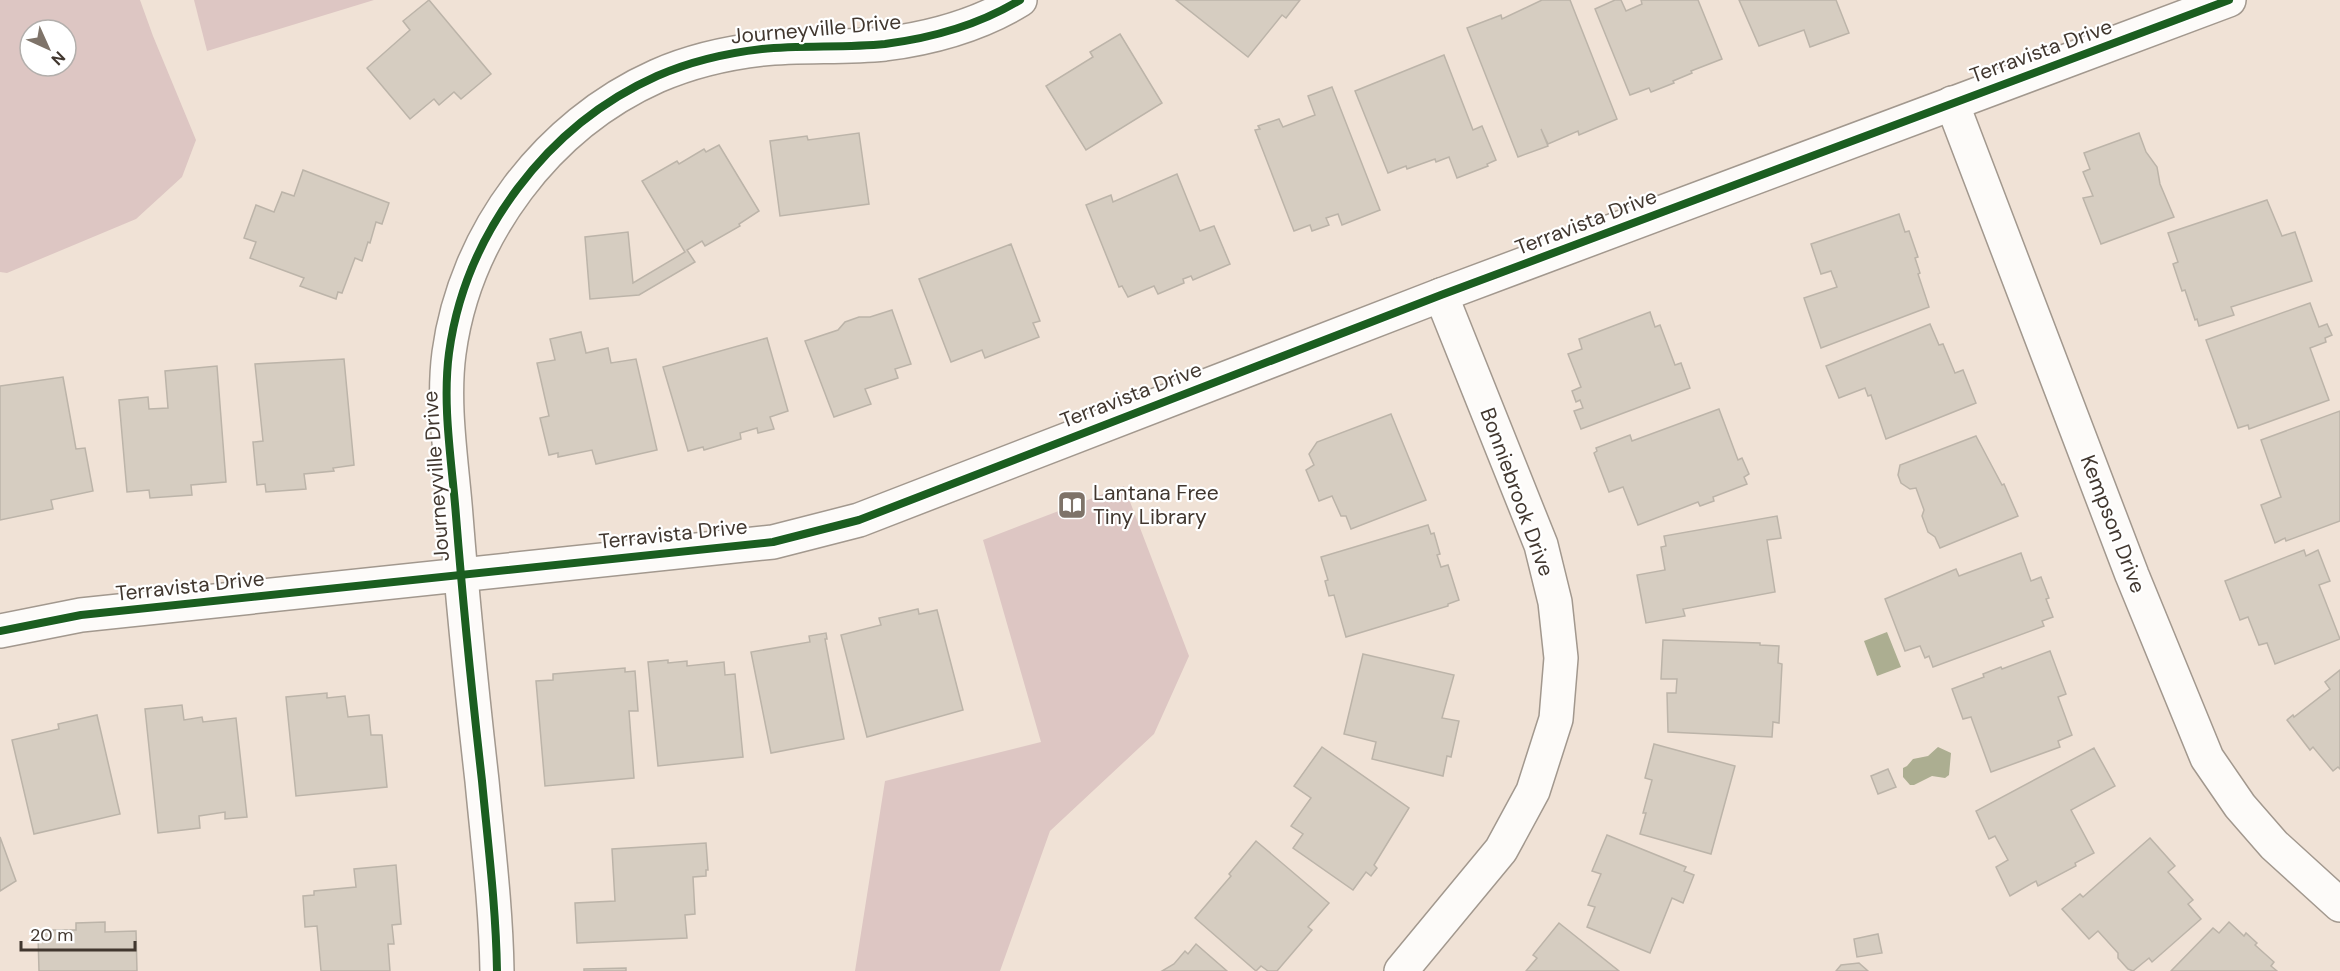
<svg xmlns="http://www.w3.org/2000/svg" width="2340" height="971" viewBox="0 0 2340 971" font-family="'DM Sans',sans-serif">
	<style>
		.green { fill: #ddc6c3; fill-rule: evenodd }
		.water { fill: #acae91 }
		.building { fill: #d6cdc1; stroke: #bcb4a9; stroke-width: 1.5 }
		.lines { fill: none; stroke-linecap: round; stroke-linejoin: round }
		.minor-casing { stroke: #a2988e; stroke-width: 36 }
		.minor { stroke: #fdfbf9; stroke-width: 33 }
		.cycleway-casing { stroke: #fff; stroke-width: 11 }
		.cycleway { stroke: #1b5e20; stroke-width: 8 }
		.labels { text-anchor: middle; stroke-width: 4.5; stroke-linejoin: round; paint-order: stroke }
		.street-label { font-size: 21px; fill: #41372f; stroke: #fff }
		.poi-label { font-size: 21px; fill: #41372f; stroke: #fff; text-anchor: start }
	</style>
	<rect width="100%" height="100%" fill="#f0e2d6"/>
	<g class="green">
		<path d="M0 0H140L153 36 196 140 182 177 136 219 7 273 0 272ZM30 30H66V66H30Z"/>
		<polygon points="194,0 374,0 207,51"/>
		<polygon points="1124,486 1189,656 1154,734 1050,831 1000,971 855,971 885,781 1041,742 983,540"/>
	</g>
	<g class="water">
		<polygon points="1887,632 1901,667 1877,676 1864,641"/>
		<polygon points="1938,747 1951,753 1949,775 1945,778 1932,776 1914,785 1910,785 1903,777 1903,768 1907,766 1913,759 1928,756"/>
	</g>
	<g class="building">
		<polygon points="429,0 491,74 461,99 454,92 439,105 434,99 410,119 367,68 410,30 403,21"/>
		<polygon points="1176,0 1300,0 1286,18 1282,15 1248,57"/>
		<polygon points="1542,0 1570,0 1617,119 1579,135 1578,131 1548,144 1541,129 1548,146 1518,157 1467,28 1501,15 1502,19"/>
		<polygon points="1615,0 1621,0 1626,11 1642,4 1641,0 1698,0 1722,59 1691,71 1692,73 1673,81 1674,83 1651,92 1649,88 1630,95 1595,9"/>
		<polygon points="1739,0 1836,0 1849,33 1810,47 1804,30 1759,46"/>
		<polygon points="1120,34 1162,103 1086,150 1046,86 1093,57 1090,52"/>
		<polygon points="1444,55 1473,130 1482,126 1496,160 1487,164 1488,166 1457,178 1449,157 1436,162 1435,159 1407,169 1406,166 1388,173 1355,91"/>
		<polygon points="1332,87 1380,210 1342,225 1338,214 1326,218 1329,225 1312,231 1310,225 1294,231 1255,130 1260,129 1258,126 1279,119 1283,127 1315,115 1308,96"/>
		<polygon points="859,133 869,204 780,216 770,141 807,136 808,140"/>
		<polygon points="2139,133 2146,152 2157,167 2160,184 2174,217 2101,244 2083,198 2093,196 2083,172 2090,169 2084,153"/>
		<polygon points="719,145 759,211 739,224 740,226 705,246 702,241 687,250 695,262 639,295 590,299 585,237 628,232 633,283 685,252 642,181 677,161 679,164 704,149 706,152"/>
		<polygon points="303,170 389,203 382,224 376,222 370,243 368,242 362,261 355,258 342,293 338,292 336,299 300,286 304,278 250,258 256,242 244,238 256,205 274,212 282,192 294,196"/>
		<polygon points="1177,174 1200,231 1214,226 1230,264 1193,280 1191,276 1183,279 1184,283 1158,294 1154,286 1128,297 1122,286 1119,287 1086,205 1111,195 1113,202"/>
		<polygon points="2267,200 2282,236 2295,232 2312,281 2231,307 2234,315 2199,326 2197,319 2195,320 2185,290 2182,291 2173,264 2178,262 2168,233"/>
		<polygon points="1899,214 1905,232 1909,231 1918,257 1915,258 1920,273 1918,274 1929,307 1821,348 1804,298 1837,287 1831,271 1821,274 1811,244"/>
		<polygon points="1011,244 1040,321 1033,323 1039,337 985,358 982,350 951,362 919,279"/>
		<polygon points="2310,303 2319,327 2327,324 2332,335 2325,338 2326,342 2310,348 2329,400 2249,429 2248,425 2238,428 2206,340"/>
		<polygon points="892,310 911,364 895,369 898,378 865,389 871,404 834,417 805,341 838,330 845,322 859,317 870,317"/>
		<polygon points="1650,312 1655,327 1660,325 1675,365 1681,363 1690,388 1581,429 1574,411 1583,408 1580,400 1576,402 1572,391 1581,387 1568,354 1582,349 1579,339"/>
		<polygon points="1930,324 1939,345 1943,344 1955,373 1963,370 1976,403 1886,439 1871,395 1868,396 1865,388 1839,398 1826,366"/>
		<polygon points="581,332 586,353 608,348 611,363 636,359 657,450 596,464 592,450 558,457 558,453 549,455 540,418 549,416 537,363 555,360 550,339"/>
		<polygon points="767,338 788,411 770,417 774,429 758,433 757,428 740,433 741,439 704,450 703,447 688,451 663,367"/>
		<polygon points="344,359 354,465 333,468 334,471 304,474 306,489 266,492 265,484 257,485 253,442 263,441 255,364"/>
		<polygon points="217,366 226,482 191,485 192,495 150,498 149,490 127,492 119,400 148,397 149,409 168,408 165,371"/>
		<polygon points="63,377 76,449 85,448 93,491 51,500 53,509 0,520 0,386"/>
		<polygon points="1719,409 1738,460 1742,458 1749,474 1744,477 1747,484 1713,497 1714,501 1700,506 1698,502 1638,525 1623,487 1609,492 1594,453 1597,451 1596,448 1630,435 1632,441"/>
		<polygon points="2340,411 2340,521 2286,541 2285,538 2275,543 2261,505 2281,497 2261,440"/>
		<polygon points="1391,414 1426,500 1351,529 1346,516 1341,516 1332,496 1319,501 1306,470 1314,465 1309,454 1317,442"/>
		<polygon points="1976,436 2002,485 2004,484 2018,516 1940,548 1935,537 1928,532 1922,516 1924,510 1916,488 1910,489 1901,483 1898,475 1900,465"/>
		<polygon points="1777,516 1781,538 1767,540 1775,592 1683,609 1685,616 1646,623 1637,575 1665,570 1661,547 1666,546 1664,536"/>
		<polygon points="1428,525 1431,534 1434,533 1440,554 1437,555 1441,567 1448,565 1459,600 1448,604 1448,606 1346,637 1334,595 1329,596 1325,581 1328,580 1321,557"/>
		<polygon points="2304,550 2306,556 2318,550 2330,581 2319,585 2340,639 2275,664 2267,643 2259,645 2248,617 2240,620 2225,581"/>
		<polygon points="2021,553 2031,581 2041,577 2049,598 2046,599 2053,617 2042,621 2044,626 1933,667 1929,656 1925,658 1920,646 1905,651 1885,599 1956,569 1959,576"/>
		<polygon points="918,609 919,614 937,610 963,710 867,737 841,635 881,625 879,618"/>
		<polygon points="826,633 827,639 825,639 844,739 771,753 751,652 810,642 809,636"/>
		<polygon points="1663,640 1760,643 1760,645 1779,646 1778,663 1782,664 1779,723 1773,722 1772,737 1668,732 1667,693 1676,693 1677,679 1661,679"/>
		<polygon points="2050,651 2066,694 2058,697 2072,735 2058,741 2060,747 1991,772 1971,717 1963,719 1952,689 1984,677 1983,674 2001,667 2002,669"/>
		<polygon points="1363,654 1454,675 1442,718 1459,721 1451,757 1447,756 1443,776 1372,759 1376,742 1344,734"/>
		<polygon points="668,660 668,663 687,661 687,666 724,662 725,675 735,674 743,757 658,766 648,662"/>
		<polygon points="625,668 625,672 635,671 638,711 629,711 634,778 545,786 536,681 553,680 553,674"/>
		<polygon points="2340,670 2340,769 2338,767 2333,771 2313,747 2310,750 2287,720 2293,715 2294,717 2330,689 2325,682"/>
		<polygon points="327,693 327,698 345,696 348,717 369,715 371,735 382,735 387,787 296,796 286,697"/>
		<polygon points="182,705 184,720 202,717 203,722 236,718 247,817 225,819 225,812 199,816 200,828 158,833 145,709"/>
		<polygon points="97,715 120,814 34,834 12,740 59,729 58,724"/>
		<polygon points="1654,744 1735,766 1711,854 1640,834 1646,813 1643,813 1652,780 1645,778"/>
		<polygon points="1322,747 1409,808 1374,865 1377,868 1371,876 1366,872 1353,890 1293,848 1303,834 1291,826 1311,798 1294,786"/>
		<polygon points="2094,748 2115,786 2071,810 2094,853 2075,863 2076,866 2038,886 2036,881 2010,896 1996,867 2008,860 1995,836 1989,839 1976,811"/>
		<polygon points="1888,769 1896,787 1878,794 1871,776"/>
		<polygon points="1607,835 1686,867 1684,871 1694,875 1683,903 1672,898 1650,953 1587,927 1595,907 1588,905 1601,874 1592,871"/>
		<polygon points="0,837 16,881 0,891"/>
		<polygon points="2150,838 2175,866 2168,872 2193,900 2188,904 2201,919 2152,962 2149,958 2133,971 2128,969 2118,958 2118,953 2098,931 2089,939 2062,909 2080,894 2083,897"/>
		<polygon points="1256,841 1329,903 1308,927 1312,930 1277,971 1268,971 1261,966 1256,971 1195,918 1231,876 1229,874"/>
		<polygon points="706,843 708,870 706,870 706,876 693,877 695,914 685,915 687,938 577,943 575,903 615,901 612,849"/>
		<polygon points="396,865 401,924 392,925 394,944 388,944 390,971 321,971 317,926 305,927 303,896 314,895 314,891 356,887 354,869"/>
		<polygon points="105,922 105,932 136,931 137,971 39,971 38,935 44,936 44,930 76,930 76,923"/>
		<polygon points="2229,922 2244,936 2246,933 2257,943 2255,945 2274,962 2271,966 2277,971 2171,971 2213,928 2219,933"/>
		<polygon points="1559,923 1619,971 1526,971 1537,958 1533,955"/>
		<polygon points="1878,934 1882,953 1857,957 1854,939"/>
		<polygon points="1196,944 1227,971 1162,971 1174,964 1185,951 1188,954"/>
		<polygon points="1859,963 1868,971 1836,971 1841,965"/>
		<polygon points="626,968 626,971 584,971 584,969"/>
	</g>
	<g class="lines">
		<g class="minor-casing">
			<g id="minor">
				<polyline points="1952,103 2132,575 2207,758 2240,806 2274,845 2340,905"/>
				<polyline points="0,631 81,615 773,542 859,520 1441,295 2229,0"/>
				<path d="M497 971C496 908 488 844 482 781 472 693 463 605 456 516 452 463 442 406 449 353 465 234 547 125 657 76 689 62 727 53 762 49 803 45 844 48 885 44 932 38 979 25 1020 0"/>
				<polyline points="1401,971 1501,850 1533,791 1556,719 1561,658 1555,602 1541,545 1441,295"/>
			</g>
		</g>
		<use href="#minor" class="minor"/>
		<g class="cycleway-casing">
			<g id="cycleway">
				<polyline points="0,631 81,615 773,542 859,520 1441,295 2229,0"/>
				<path d="M497 971C496 908 488 844 482 781 472 693 463 605 456 516 452 463 442 406 449 353 465 234 547 125 657 76 689 62 727 53 762 49 803 45 844 48 885 44 932 38 979 25 1020 0"/>
			</g>
		</g>
		<use href="#cycleway" class="cycleway"/>
	</g>
	<defs>
		<g id="library-square" transform="scale(1.5)"><rect x="-9" y="-9" width="18" height="18" rx="4" fill="#7e7369" stroke="#fff"/><path d="M-6-4Q-3-5.5-.7-3.5V5Q-3 3-6 4ZM6-4Q3-5.5 .7-3.5V5Q3 3 6 4Z" fill="#fff"/></g>
	</defs>
	<g fill-rule="evenodd">
		<use href="#library-square" x="1072" y="505"/>
	</g>
	<g class="labels">
		<g class="street-label">
			<text transform="translate(816 29) rotate(-5)" y="7">Journeyville Drive</text>
			<text transform="translate(2041 51) rotate(-20)" y="7">Terravista Drive</text>
			<text transform="translate(1586 222) rotate(-21)" y="7">Terravista Drive</text>
			<text transform="translate(1131 395) rotate(-21)" y="7">Terravista Drive</text>
			<text transform="translate(436 476) rotate(-94)" y="7">Journeyville Drive</text>
			<text transform="translate(1517 492) rotate(70)" y="7">Bonniebrook Drive</text>
			<text transform="translate(2113 524) rotate(69)" y="7">Kempson Drive</text>
			<text transform="translate(673 534) rotate(-6)" y="7">Terravista Drive</text>
			<text transform="translate(190 586) rotate(-6)" y="7">Terravista Drive</text>
		</g>
		<g class="poi-label">
			<text x="1093" y="500">Lantana Free<tspan x="1093" dy="24">Tiny Library</tspan></text>
		</g>
	</g>
	<g transform="translate(48 48) rotate(135)"><circle r="28" fill="#ffffff" stroke="#b3afac" stroke-width="1.5"/>
	<path d="M0-4.5L10 22L0 15L-10 22Z" fill="#7e7369"/>
	<text y="-9" font-size="16" font-weight="bold" text-anchor="middle" fill="#41372f">N</text>
	</g>
	<path d="M21 941v9h114v-9" fill="none" stroke="#41372f" stroke-width="3"/>
	<text x="30" y="941" font-size="18" fill="#41372f" stroke="#ffffff" stroke-width="4.5" paint-order="stroke">20 m</text>
</svg>
